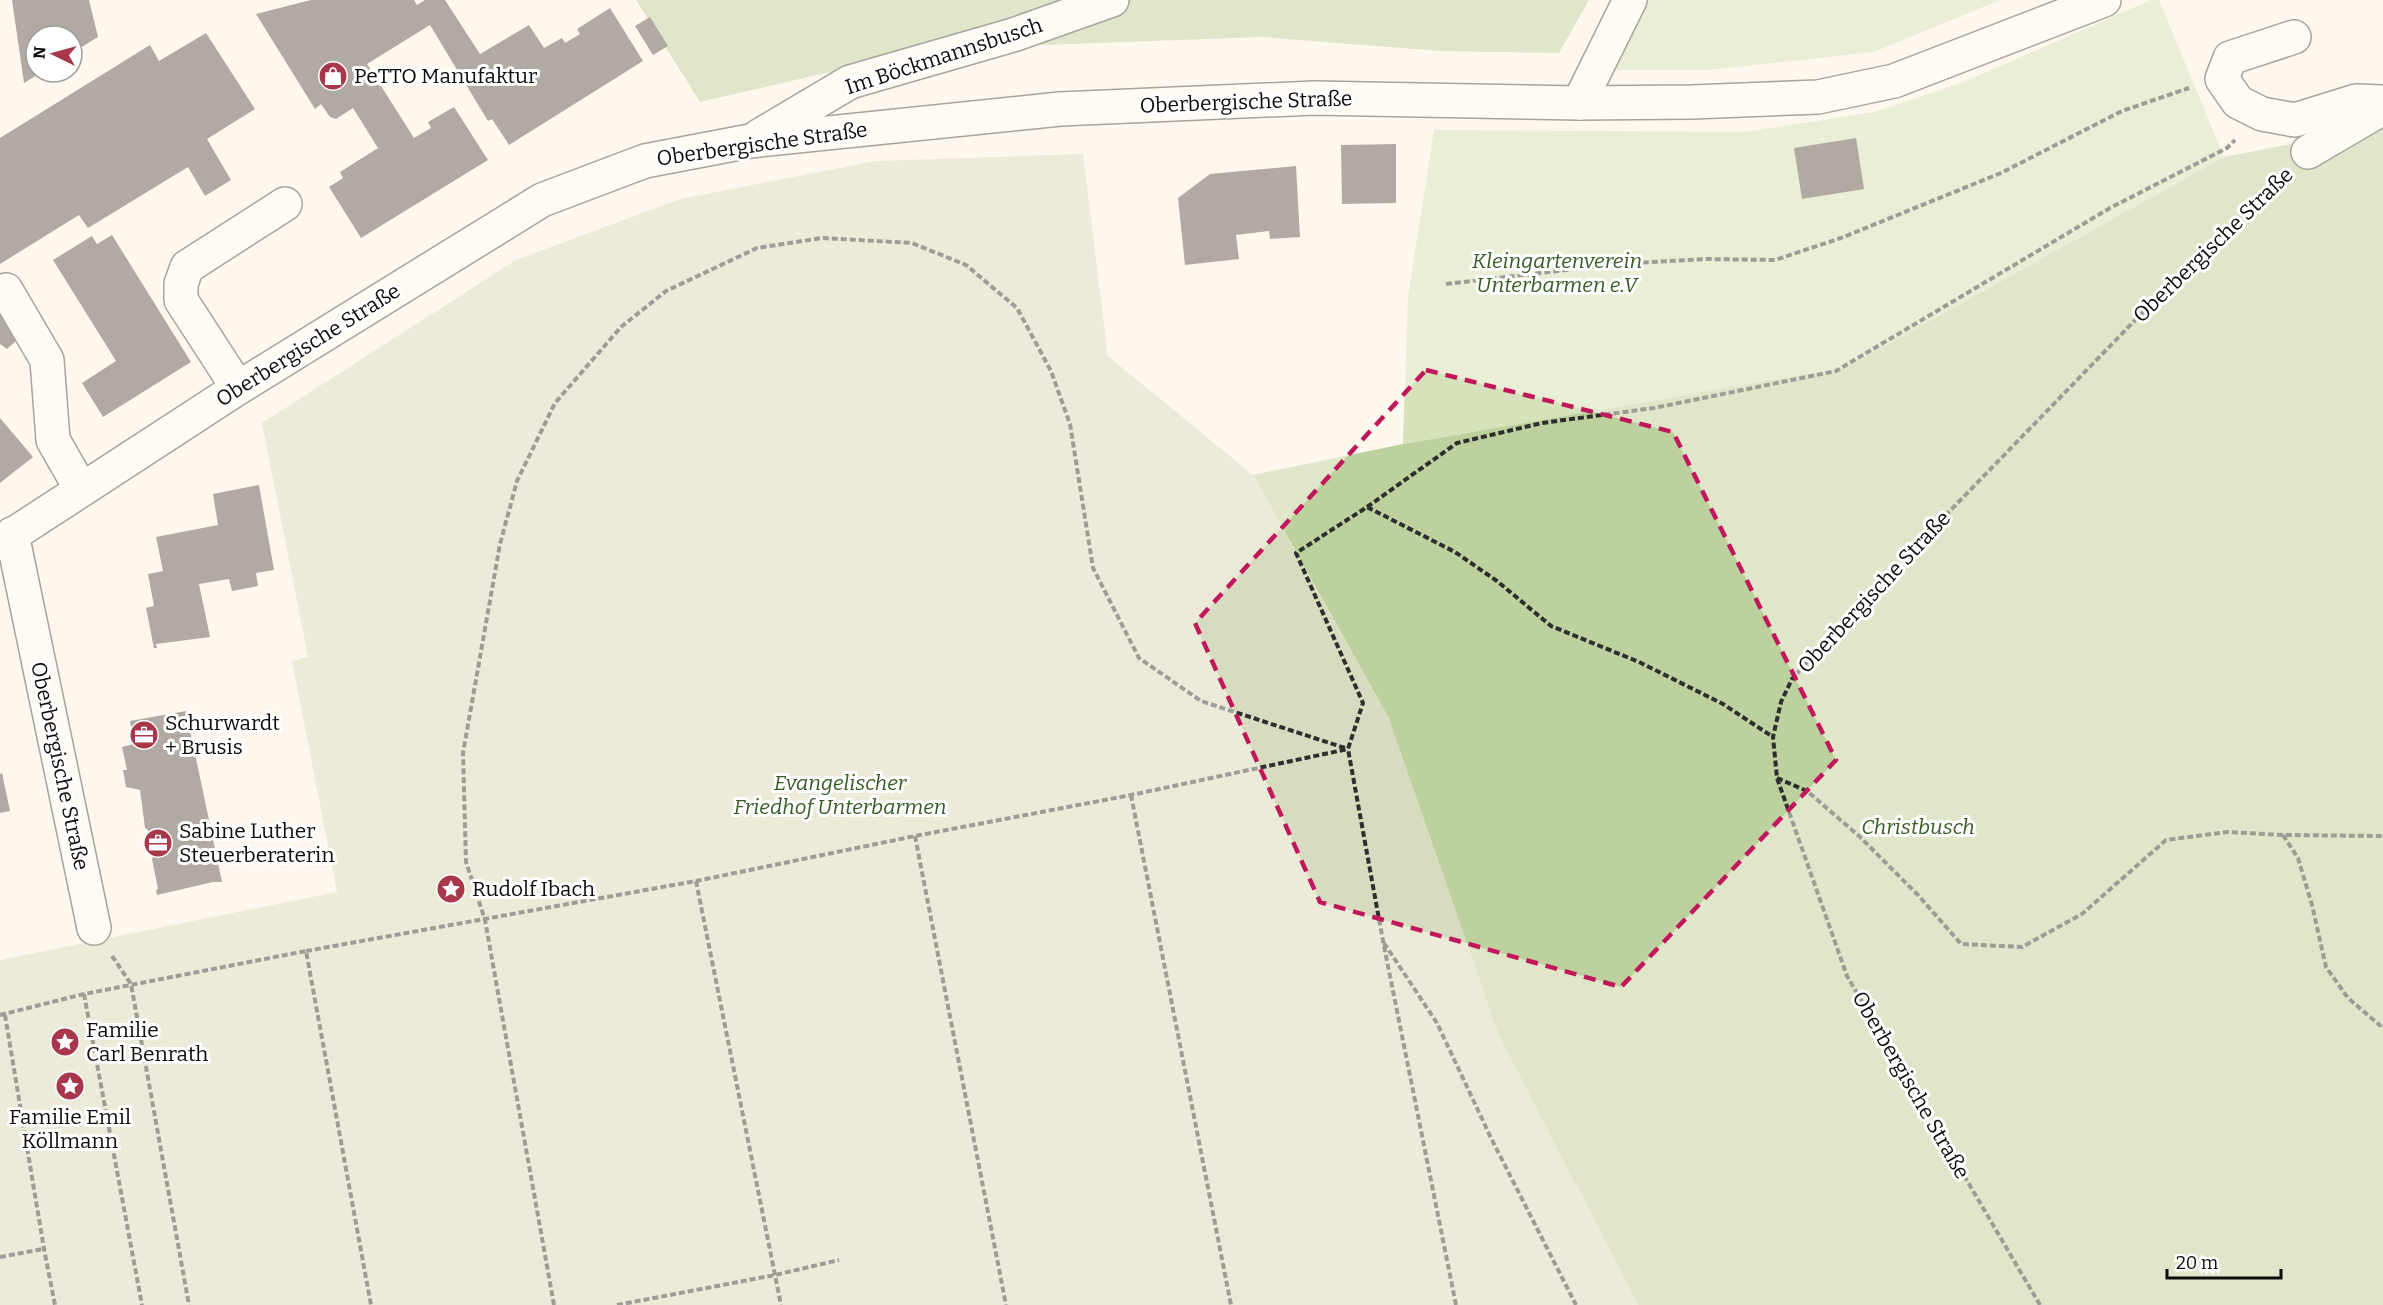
<svg xmlns="http://www.w3.org/2000/svg" width="2383" height="1305" viewBox="0 0 2383 1305" font-family="Bitter,serif">
	<style>
		.green { fill: #d5e2bb }
		.forest { fill: #bcd19d }
		.cemetery { fill: #d7dcc1 }
		.building { fill: #534c4a }
		.lines { fill: none; stroke-linecap: round; stroke-linejoin: round }
		.minor-casing { stroke: #3f3f3f; stroke-width: 36 }
		.path { stroke: #2e2e2e; stroke-width: 4; stroke-dasharray: 6 3; stroke-linecap: butt }
		.minor { stroke: #fff; stroke-width: 33 }
		.marked { fill: none; stroke: #c2185b; stroke-width: 4.5; stroke-dasharray: 12 8; stroke-linejoin: round }
		.labels { text-anchor: middle; stroke-width: 6; stroke-linejoin: round; paint-order: stroke }
		.street-label { font-size: 21px; fill: #0c0c0c; stroke: #fff }
		.poi-label { font-size: 21px; fill: #0c0c0c; stroke: #fff; text-anchor: start }
		.park-label { font-size: 21px; font-style: italic; fill: #385b25; stroke: #fff }
	</style>
	<rect width="100%" height="100%" fill="#fdf7ed"/>
	<g class="green">
		<polygon points="1649,0 2000,0 1874,52 1708,70 1614,70"/>
		<polygon points="2151,0 2159,0 2224,157 1847,367 1403,444 1408,297 1434,130 1745,132 1874,112 1964,82"/>
	</g>
	<g class="forest">
		<polygon points="636,0 1589,0 1559,53 1441,51 1262,37 930,49 700,102"/>
		<polygon points="2383,126 2383,1305 1638,1305 1499,1036 1388,717 1253,475 1403,444 1847,367 2224,157"/>
	</g>
	<polygon class="cemetery" points="1083,154 1108,356 1253,475 1296,553 1388,717 1499,1036 1638,1305 0,1305 0,960 337,892 292,661 308,657 262,423 516,260 680,199 876,161"/>
	<g class="building">
		<polygon points="12,0 89,0 98,37 72,53 72,36 36,36 36,72 42,72 24,83"/>
		<polygon points="311,0 414,0 417,5 425,0 445,0 480,54 529,25 544,48 562,38 565,43 580,34 577,29 610,8 643,61 509,145 492,119 488,121 430,25 367,64 414,138 431,128 428,122 454,107 488,160 361,238 329,187 343,178 340,172 378,148 353,108 336,119 330,117 321,104 315,109 256,14"/>
		<polygon points="650,17 668,46 653,55 635,26"/>
		<polygon points="206,33 255,109 207,139 231,180 205,196 188,167 88,228 79,215 0,264 0,138 150,45 159,61"/>
		<polygon points="1856,138 1864,189 1802,199 1794,148"/>
		<polygon points="1396,144 1396,203 1342,204 1341,145"/>
		<polygon points="1296,166 1300,237 1270,239 1269,231 1236,235 1239,259 1185,265 1178,198 1210,174"/>
		<polygon points="112,235 191,362 103,417 82,383 116,361 53,260 92,236 97,244"/>
		<polygon points="0,308 18,339 7,349 0,344"/>
		<polygon points="0,418 33,457 0,483"/>
		<polygon points="259,485 274,570 256,573 258,586 232,591 229,579 199,584 210,637 156,644 157,648 154,648 146,608 154,606 148,574 163,571 156,537 218,525 213,494"/>
		<polygon points="186,711 222,882 213,882 157,895 156,890 158,889 152,859 154,856 148,830 145,828 140,790 126,787 123,770 127,770 122,747 134,744 130,721"/>
		<polygon points="2,773 10,811 0,813 0,774"/>
	</g>
	<g class="lines">
		<g class="minor-casing">
			<g id="minor">
				<polyline points="2294,37 2230,58 2222,79 2238,102 2262,114 2295,120 2356,101 2383,102"/>
				<polyline points="1579,103 1630,0"/>
				<polyline points="759,136 850,82 1013,35 1112,0"/>
				<polyline points="2308,152 2383,108"/>
				<polyline points="6,290 47,360 53,440 81,489"/>
				<polyline points="238,388 181,300 181,284 187,267 285,204"/>
				<polyline points="12,534 94,928"/>
				<polyline points="0,543 238,388 542,200 645,161 750,141 1060,109 1314,98 1579,103 1692,102 1818,97 1894,81 2104,0"/>
			</g>
		</g>
		<g class="path">
			<polyline points="1446,284 1617,264 1706,259 1775,260 1841,238 2001,173 2122,111 2189,88"/>
			<polyline points="1367,507 1457,443 1542,423 1654,408 1836,371 2110,208 2227,148 2235,140"/>
			<polyline points="1777,778 1807,791 1859,836 1918,895 1961,944 2022,947 2082,914 2166,840 2227,832 2283,835 2383,836"/>
			<polyline points="1131,795 1231,1305"/>
			<polyline points="2283,835 2298,858 2312,905 2326,967 2348,998 2383,1028"/>
			<polyline points="915,836 1006,1305"/>
			<polyline points="696,881 781,1305"/>
			<polyline points="1384,943 1437,1023 1492,1140 1576,1305"/>
			<polyline points="306,951 696,881 915,836 1131,795 1348,749"/>
			<polyline points="112,956 131,984 189,1305"/>
			<polyline points="84,994 142,1305"/>
			<polyline points="0,1015 84,994 306,951 371,1305"/>
			<polyline points="5,1015 44,1249 55,1305"/>
			<polyline points="0,1257 43,1249"/>
			<polyline points="554,1305 485,920 466,862 463,753 500,544 517,481 555,403 621,327 666,291 757,248 822,238 912,243 966,265 1017,308 1051,371 1070,424 1093,568 1139,658 1201,701 1348,749"/>
			<polyline points="617,1305 775,1275 839,1260"/>
			<polyline points="1456,1305 1383,941 1348,749 1363,703 1296,553 1367,507 1455,552 1497,581 1551,626 1639,662 1723,704 1773,737"/>
			<polyline points="2040,1305 1847,976 1777,778 1773,737 1781,702 1792,679 1877,586 2179,275 2283,176"/>
		</g>
		<use href="#minor" class="minor"/>
	</g>
	<path d="M0 0H2383V1305H0ZM1426 370 1673 432 1836 760 1621 987 1320 902 1195 623Z" fill="#fdf7ed" fill-opacity=".55" fill-rule="evenodd"/>
	<path class="marked" d="M1426 370 1673 432 1836 760 1621 987 1320 902 1195 623Z"/>
	<defs>
		<g id="shop-disc" transform="scale(1.5)"><circle r="9.5" fill="#a9374c" stroke="#fff"/><path d="M-5-2.5h2.3a2.7 3.5 0 0 1 5.4 0H5L5.5 6h-11ZM-1.5-2.5h3a1.5 2.3 0 0 0-3 0Z" fill="#fff"/></g>
		<g id="office-disc" transform="scale(1.5)"><circle r="9.5" fill="#a9374c" stroke="#fff"/><path d="M-6-3h4V-5.5h4V-3h4V5H-6ZM-1-4.5V-3h2v-1.5ZM-6 0V1H6V0Z" fill="#fff"/></g>
		<g id="sight-disc" transform="scale(1.5)"><circle r="9.5" fill="#a9374c" stroke="#fff"/><path d="M0-6L1.8-2.2L6-1.7L2.9 1.2L3.7 5.4L0 3.3L-3.7 5.4L-2.9 1.2L-6-1.7L-1.8-2.2Z" fill="#fff"/></g>
	</defs>
	<g fill-rule="evenodd">
		<use href="#shop-disc" x="333" y="76"/>
		<use href="#office-disc" x="144" y="735"/>
		<use href="#office-disc" x="158" y="843"/>
		<use href="#sight-disc" x="451" y="889"/>
		<use href="#sight-disc" x="65" y="1042"/>
		<use href="#sight-disc" x="70" y="1086"/>
	</g>
	<g class="labels">
		<g class="street-label">
			<text transform="translate(944 56) rotate(-18)" y="7">Im Böckmannsbusch</text>
			<text transform="translate(1246 102) rotate(-2)" y="7">Oberbergische Straße</text>
			<text transform="translate(762 144) rotate(-8)" y="7">Oberbergische Straße</text>
			<text transform="translate(2213 245) rotate(-44)" y="7">Oberbergische Straße</text>
			<text transform="translate(308 345) rotate(-32)" y="7">Oberbergische Straße</text>
			<text transform="translate(1874 592) rotate(-47)" y="7">Oberbergische Straße</text>
			<text transform="translate(60 766) rotate(78)" y="7">Oberbergische Straße</text>
			<text transform="translate(1911 1085) rotate(60)" y="7">Oberbergische Straße</text>
		</g>
		<g class="poi-label">
			<text x="354" y="83">PeTTO Manufaktur</text>
			<text x="165" y="730">Schurwardt<tspan x="165" dy="24">+ Brusis</tspan></text>
			<text x="179" y="838">Sabine Luther<tspan x="179" dy="24">Steuerberaterin</tspan></text>
			<text x="472" y="896">Rudolf Ibach</text>
			<text x="86" y="1037">Familie<tspan x="86" dy="24">Carl Benrath</tspan></text>
			<text x="70" y="1124" text-anchor="middle">Familie Emil<tspan x="70" dy="24">Köllmann</tspan></text>
		</g>
		<g class="park-label">
			<text x="1557" y="268">Kleingartenverein<tspan x="1557" dy="24">Unterbarmen e.V</tspan></text>
			<text x="840" y="790">Evangelischer<tspan x="840" dy="24">Friedhof Unterbarmen</tspan></text>
			<text x="1918" y="834">Christbusch</text>
		</g>
	</g>
	<g transform="translate(54 54) rotate(275)"><circle r="28" fill="#ffffff" stroke="#9e9e9e" stroke-width="1.5"/>
	<path d="M0-4.5L10 22L0 15L-10 22Z" fill="#a9374c"/>
	<text y="-9" font-size="16" font-weight="bold" text-anchor="middle" fill="#0c0c0c">N</text>
	</g>
	<path d="M2167 1269v9h114v-9" fill="none" stroke="#0c0c0c" stroke-width="3"/>
	<text x="2176" y="1269" font-size="18" fill="#0c0c0c" stroke="#ffffff" stroke-width="4.5" paint-order="stroke">20 m</text>
</svg>
